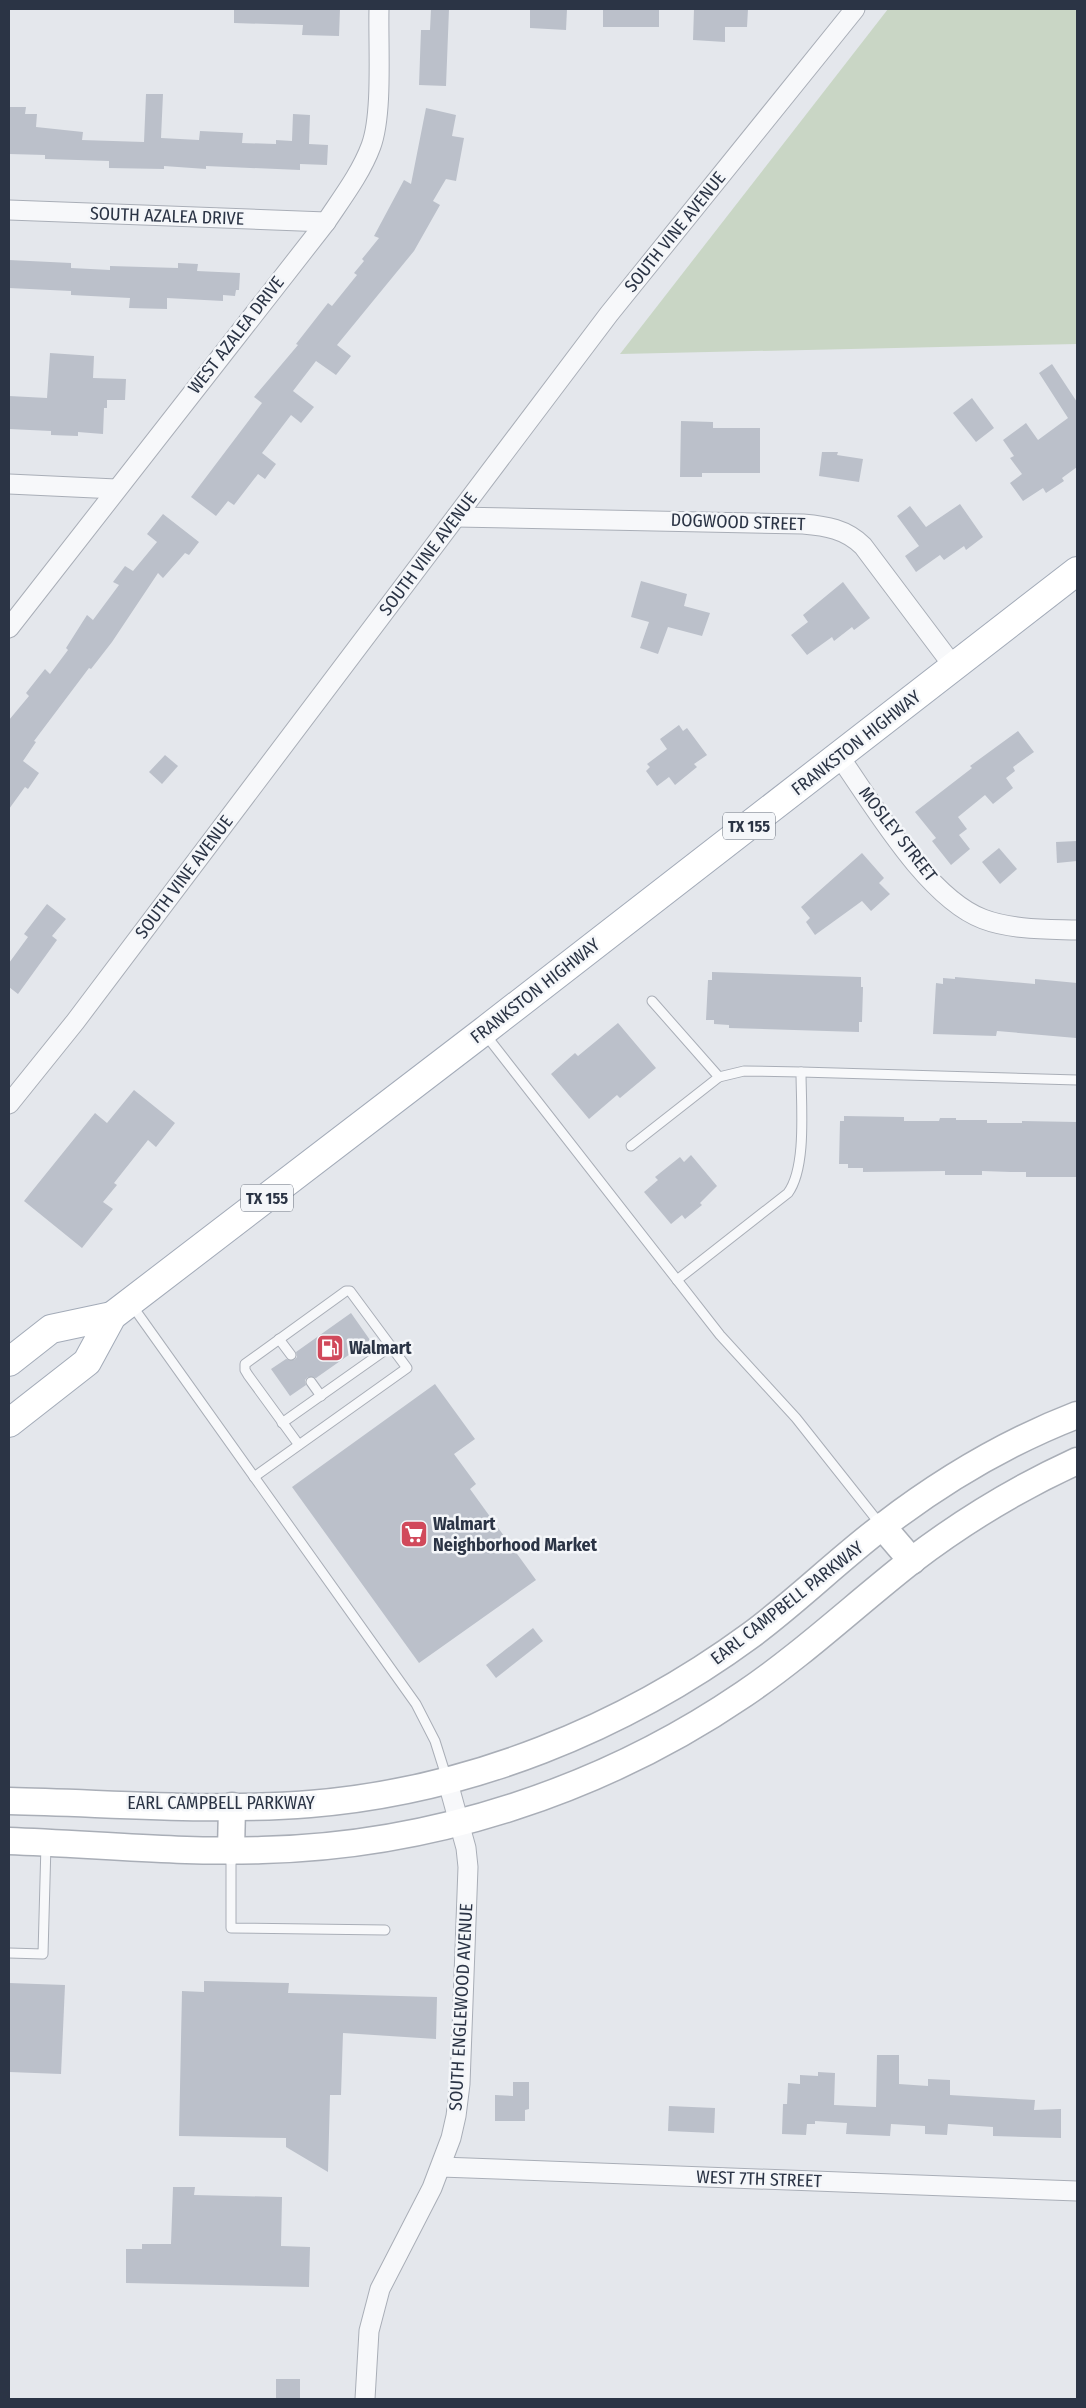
<svg xmlns="http://www.w3.org/2000/svg" width="1086" height="2408" viewBox="0 0 1086 2408" font-family="'Fira Sans Condensed',sans-serif">
	<style>
		.green { fill: #c9d6c5 }
		.building { fill: #bbc0ca }
		.lines { fill: none; stroke-linecap: round; stroke-linejoin: round }
		.lane-casing { stroke: #a9aeb7; stroke-width: 11 }
		.street-casing { stroke: #a9aeb7; stroke-width: 21 }
		.secondary-casing { stroke: #a9aeb7; stroke-width: 29 }
		.primary-casing { stroke: #a3abb8; stroke-width: 30 }
		.lane { stroke: #f7f8fa; stroke-width: 9 }
		.street { stroke: #f7f8fa; stroke-width: 19 }
		.secondary { stroke: #fff; stroke-width: 26 }
		.primary { stroke: #fff; stroke-width: 28 }
		.labels { text-anchor: middle; stroke-width: 5; stroke-linejoin: round; paint-order: stroke }
		.shield { fill: #f4f6f9; stroke: #676e7b; stroke-width: 1 }
		.shield-label { font-size: 16px; font-weight: bold; fill: #2b3445 }
		.street-label { font-size: 18px; fill: #2b3445; stroke: #f4f6f9 }
		.poi-label { font-size: 18px; font-weight: bold; fill: #2b3445; stroke: #f4f6f9; text-anchor: start }
	</style>
	<rect width="100%" height="100%" fill="#e4e7ec"/>
	<polygon class="green" points="888,9 1077,9 1077,344 620,354"/>
	<g class="building">
		<polygon points="234,9 340,9 339,36 302,35 303,25 234,23"/>
		<polygon points="431,9 449,9 446,86 419,85 421,30 430,30"/>
		<polygon points="530,9 567,9 566,30 530,28"/>
		<rect x="603" y="9" width="56" height="18"/>
		<polygon points="694,9 748,9 747,27 725,27 725,42 693,40"/>
		<polygon points="146,94 163,94 161,138 199,140 200,131 243,133 242,143 276,144 276,140 292,141 293,114 310,115 309,144 328,145 327,165 300,164 300,170 206,166 206,169 164,166 164,169 109,168 109,161 45,159 45,155 9,154 9,107 26,107 25,114 37,114 36,127 83,132 82,140 144,142"/>
		<polygon points="426,108 456,115 452,136 464,138 456,181 446,179 433,201 440,205 414,251 337,345 351,356 336,375 316,361 293,391 314,407 301,423 291,415 262,453 276,464 265,479 258,474 234,505 228,501 216,516 191,497 262,403 254,397 298,345 296,344 328,303 332,306 357,275 354,273 364,261 362,259 379,238 374,236 404,180 411,184"/>
		<polygon points="9,260 71,263 71,268 110,270 110,266 178,268 178,263 198,264 197,271 240,273 239,290 236,290 235,296 223,295 223,301 167,298 167,309 129,308 130,298 71,295 71,291 9,288"/>
		<polygon points="50,353 94,356 93,378 126,379 125,400 107,400 107,408 104,408 103,434 78,432 78,436 51,435 51,431 9,429 9,396 47,398"/>
		<polygon points="1052,364 1077,402 1077,467 1062,478 1064,481 1046,493 1043,488 1023,501 1010,483 1022,474 1010,458 1014,456 1003,440 1026,423 1038,440 1068,418 1039,373"/>
		<polygon points="972,398 994,428 976,442 953,413"/>
		<polygon points="681,421 713,422 713,428 760,428 760,473 702,473 702,477 680,477"/>
		<polygon points="822,452 838,452 837,455 863,459 859,482 819,476"/>
		<polygon points="960,504 983,537 966,550 964,546 944,560 940,555 916,572 905,556 919,546 897,516 910,506 926,527"/>
		<polygon points="163,514 199,542 189,555 185,553 163,578 158,573 112,642 91,669 89,668 34,741 36,742 23,761 39,773 28,789 25,787 9,809 9,720 29,696 26,693 45,669 50,674 68,650 66,648 87,615 93,620 119,585 113,582 125,566 133,571 157,542 147,534"/>
		<polygon points="641,581 687,594 684,606 710,613 702,636 668,627 658,654 640,648 649,622 631,617"/>
		<polygon points="843,582 870,618 854,630 852,627 834,641 832,637 807,655 791,635 808,622 803,615"/>
		<polygon points="679,725 683,731 687,728 707,755 694,764 697,767 675,785 669,777 657,786 646,771 650,767 647,764 667,749 660,739"/>
		<polygon points="1018,731 1034,752 1013,767 1015,771 1006,778 1013,788 993,804 985,795 958,817 967,829 959,835 970,849 951,865 932,841 936,838 915,812 972,768 970,766"/>
		<polygon points="165,755 178,766 162,784 149,772"/>
		<polygon points="1077,841 1077,861 1057,863 1056,842"/>
		<polygon points="999,848 1017,869 1000,884 982,862"/>
		<polygon points="862,853 884,878 879,883 890,894 871,911 862,901 815,935 806,922 810,918 801,907"/>
		<polygon points="47,904 66,919 52,936 57,940 18,994 9,987 9,963 28,937 24,934"/>
		<polygon points="712,972 861,977 861,987 863,987 862,1022 859,1022 859,1032 729,1028 729,1025 714,1024 714,1020 706,1020 708,980 712,980"/>
		<polygon points="955,977 1035,984 1035,979 1077,983 1076,1038 997,1031 996,1036 933,1034 936,983 943,984 943,978 955,979"/>
		<polygon points="618,1023 656,1068 620,1098 617,1095 589,1119 551,1074 575,1053 578,1056"/>
		<polygon points="134,1090 175,1123 156,1147 148,1140 114,1183 117,1185 103,1202 113,1209 82,1248 24,1201 95,1113 107,1123"/>
		<polygon points="844,1116 904,1117 904,1121 939,1121 940,1118 956,1118 956,1120 987,1120 987,1123 1022,1123 1022,1121 1077,1122 1077,1177 1026,1177 1026,1172 1011,1172 982,1171 982,1175 945,1175 945,1171 863,1172 863,1168 848,1168 848,1164 839,1164 840,1121 844,1121"/>
		<polygon points="691,1155 717,1186 700,1203 702,1205 685,1219 682,1215 671,1224 644,1192 658,1180 655,1177 680,1157 684,1162"/>
		<polygon points="351,1313 370,1340 316,1378 308,1377 305,1380 306,1385 290,1396 271,1369 286,1359 294,1360 297,1357 296,1352"/>
		<polygon points="435,1384 475,1439 454,1454 476,1484 470,1489 536,1580 419,1663 292,1487"/>
		<polygon points="533,1628 543,1641 496,1678 486,1665"/>
		<polygon points="204,1981 289,1983 288,1993 437,1997 436,2039 343,2033 341,2095 330,2095 328,2172 286,2147 286,2138 179,2136 182,1991 204,1992"/>
		<polygon points="9,1983 65,1985 61,2074 9,2072"/>
		<polygon points="877,2055 899,2055 899,2084 928,2086 928,2079 950,2080 950,2095 1035,2100 1034,2110 1061,2109 1061,2138 993,2136 993,2127 948,2124 947,2135 925,2134 925,2126 891,2124 890,2136 846,2134 847,2123 815,2121 815,2124 807,2124 806,2135 782,2134 783,2104 787,2104 788,2083 800,2084 800,2075 818,2076 818,2072 835,2073 834,2105 876,2107"/>
		<polygon points="513,2082 529,2082 529,2109 525,2110 525,2121 495,2121 495,2095 513,2096"/>
		<polygon points="669,2106 715,2108 714,2133 668,2131"/>
		<polygon points="173,2187 195,2187 194,2195 282,2197 281,2246 310,2247 309,2287 126,2283 126,2249 142,2249 142,2244 171,2244"/>
		<rect x="276" y="2379" width="24" height="20"/>
	</g>
	<g class="lines">
		<g class="lane-casing">
			<g id="lane">
				<path d="M652 1001 719 1077 744 1071 801 1072C801 1105 807 1167 788 1193L677 1280"/>
				<polyline points="485,1034 720,1335 796,1418 880,1524"/>
				<polyline points="801,1072 1077,1080"/>
				<polyline points="631,1146 719,1077"/>
				<polyline points="131,1304 416,1704 435,1741 447,1779"/>
				<polyline points="279,1339 291,1355"/>
				<polyline points="311,1382 321,1396"/>
				<polyline points="282,1423 391,1346"/>
				<polyline points="254,1477 407,1368 350,1291 346,1291 245,1364 245,1370 248,1375 299,1445"/>
				<polyline points="231,1854 231,1928 385,1930"/>
				<polyline points="9,1953 43,1954 46,1844"/>
			</g>
		</g>
		<g class="street-casing">
			<g id="street">
				<polyline points="9,210 326,222"/>
				<polyline points="9,484 116,489"/>
				<path d="M456 517 803 524C826 526 846 529 863 546L954 667"/>
				<path d="M9 628 326 222C342 198 361 173 371 146 383 114 378 45 379 9"/>
				<path d="M839 756C873 804 927 898 983 919 1012 930 1047 929 1077 930"/>
				<polyline points="9,1104 75,1022 609,314 855,9"/>
				<polyline points="441,2167 1077,2191"/>
				<polyline points="365,2399 369,2331 380,2289 432,2188 451,2138 456,2116 460,2084 468,1867 466,1848 447,1779"/>
			</g>
		</g>
		<g class="secondary-casing">
			<g id="secondary">
				<polyline points="882,1526 912,1561"/>
				<path d="M9 1801C108 1803 210 1812 310 1804 469 1791 623 1729 751 1635 797 1601 838 1560 883 1526 943 1480 1007 1442 1077 1415"/>
				<path d="M9 1841C93 1844 178 1853 262 1850 433 1846 603 1790 744 1694 803 1654 855 1605 911 1561 962 1522 1018 1488 1077 1461"/>
				<polyline points="231,1851 232,1806"/>
			</g>
		</g>
		<g class="primary-casing">
			<g id="primary">
				<polyline points="9,1362 51,1329 112,1316"/>
				<polyline points="9,1423 87,1362 112,1316 484,1031 1077,571"/>
			</g>
		</g>
		<use href="#lane" class="lane"/>
		<use href="#street" class="street"/>
		<use href="#secondary" class="secondary"/>
		<use href="#primary" class="primary"/>
	</g>
	<defs>
		<g id="fuel-square" transform="scale(1.4375)"><rect x="-9" y="-9" width="18" height="18" rx="4" fill="#d1495b" stroke="#f4f6f9"/><path d="M-5.5-6h7V0h2V4h1.3V-2.5L3-4.5l.8-.8L6-3V5H2.5V1h-1V6h-7ZM-4.2-4.7v3.2H.2V-4.7Z" fill="#fff"/></g>
		<g id="supermarket-square" transform="scale(1.4375)"><rect x="-9" y="-9" width="18" height="18" rx="4" fill="#d1495b" stroke="#f4f6f9"/><path d="M-6-5.5h2.5l.6 2H6L4.5 2H-2.5L-4.4-4H-6ZM-1.5 3.2a1.3 1.3 0 1 0 .1 0ZM3 3.2a1.3 1.3 0 1 0 .1 0Z" fill="#fff"/></g>
	</defs>
	<g fill-rule="evenodd">
		<use href="#fuel-square" x="330" y="1348"/>
		<use href="#supermarket-square" x="414" y="1534"/>
	</g>
	<g class="labels">
		<g class="shield">
			<rect x="723" y="812.5" width="52" height="27" rx="4"/>
			<rect x="241" y="1184.5" width="52" height="27" rx="4"/>
		</g>
		<g class="shield-label">
			<text x="749" y="832">TX 155</text>
			<text x="267" y="1204">TX 155</text>
		</g>
		<g class="street-label">
			<text transform="translate(167 216) rotate(2)" y="6">SOUTH AZALEA DRIVE</text>
			<text transform="translate(675 232) rotate(-51)" y="6">SOUTH VINE AVENUE</text>
			<text transform="translate(236 335) rotate(-52)" y="6">WEST AZALEA DRIVE</text>
			<text transform="translate(738 522) rotate(2)" y="6">DOGWOOD STREET</text>
			<text transform="translate(428 554) rotate(-53)" y="6">SOUTH VINE AVENUE</text>
			<text transform="translate(856 743) rotate(-38)" y="6">FRANKSTON HIGHWAY</text>
			<text transform="translate(898 834) rotate(52)" y="6">MOSLEY STREET</text>
			<text transform="translate(184 877) rotate(-53)" y="6">SOUTH VINE AVENUE</text>
			<text transform="translate(535 991) rotate(-38)" y="6">FRANKSTON HIGHWAY</text>
			<text transform="translate(787 1603) rotate(-38)" y="6">EARL CAMPBELL PARKWAY</text>
			<text x="221" y="1809">EARL CAMPBELL PARKWAY</text>
			<text transform="translate(461 2007) rotate(-87)" y="6">SOUTH ENGLEWOOD AVENUE</text>
			<text transform="translate(759 2179) rotate(2)" y="6">WEST 7TH STREET</text>
		</g>
		<g class="poi-label">
			<text x="349" y="1354">Walmart</text>
			<text x="433" y="1530">Walmart<tspan x="433" dy="21">Neighborhood Market</tspan></text>
		</g>
	</g>
	<rect width="1086" height="2408" fill="none" stroke="#2b3445" stroke-width="20"/>
</svg>
